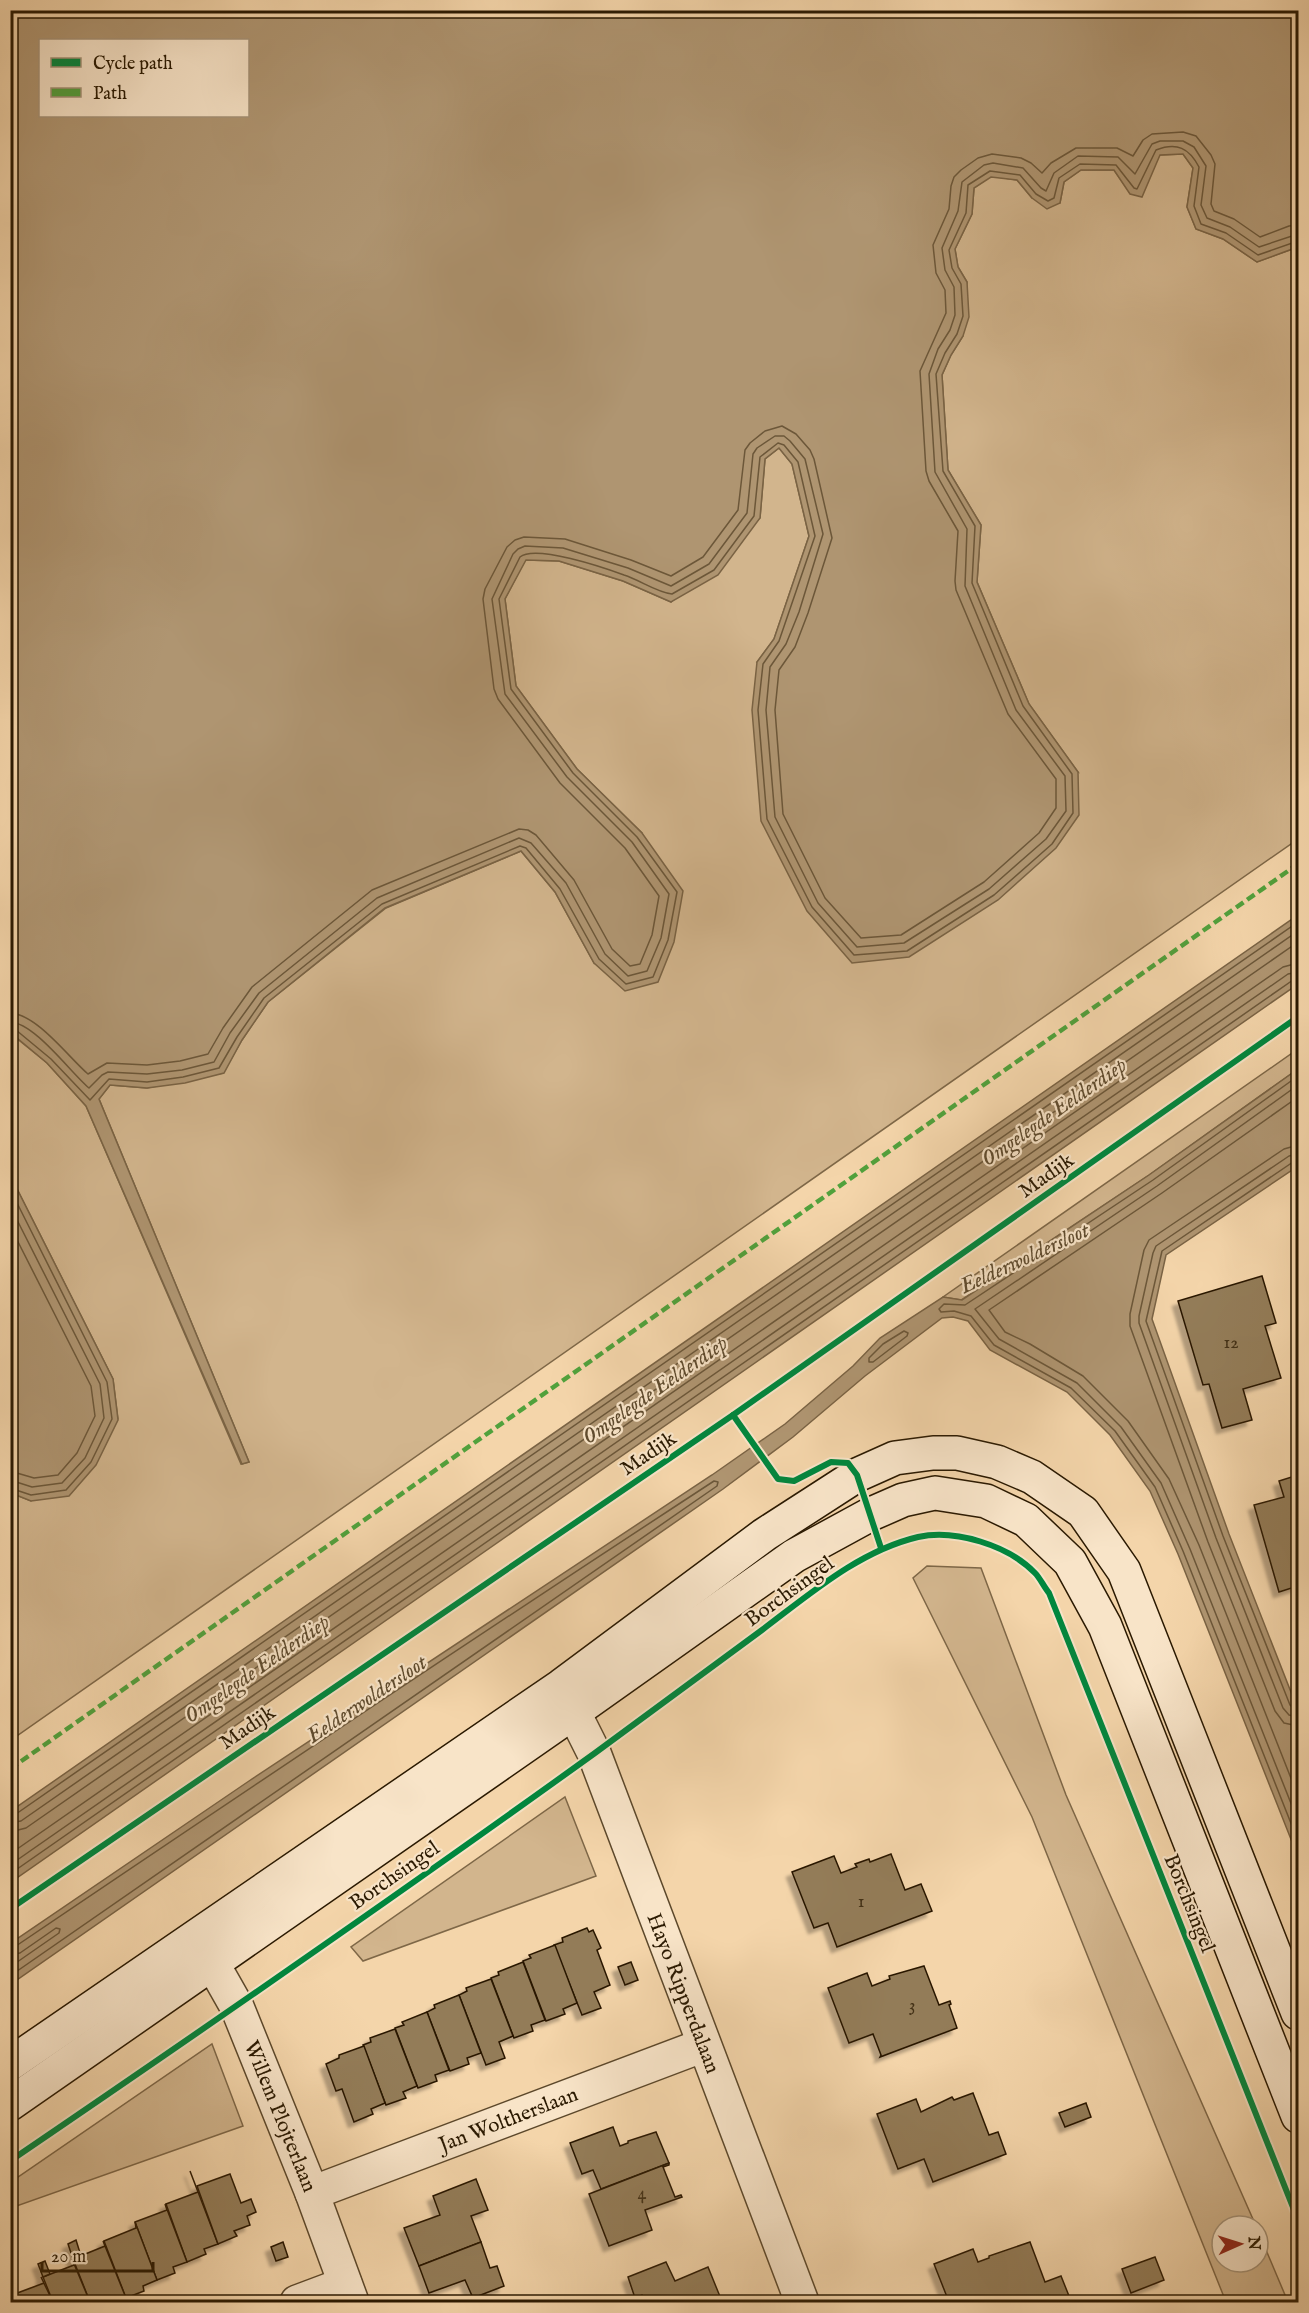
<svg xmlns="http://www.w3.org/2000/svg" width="1309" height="2313" viewBox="0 0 1309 2313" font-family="'IM FELL English',serif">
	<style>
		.green { fill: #d2b58d; stroke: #7e6747; stroke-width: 1.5 }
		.water { fill: #af9571; stroke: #7a6344; stroke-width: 1.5; fill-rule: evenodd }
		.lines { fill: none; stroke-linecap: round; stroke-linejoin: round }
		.shore { stroke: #6c5739; stroke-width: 1.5 }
		.building { fill: #937b59; stroke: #2a1901; stroke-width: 1.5; filter: url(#shadow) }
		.minor-casing { stroke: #5c482b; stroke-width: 36 }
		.secondary-casing { stroke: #2a1901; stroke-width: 36 }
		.minor { stroke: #f8e4c8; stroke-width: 33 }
		.secondary { stroke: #f8e4c8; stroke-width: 33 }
		.quiet { stroke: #51a13c; stroke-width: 4.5; stroke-dasharray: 9 4.5; stroke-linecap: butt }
		.cycleway-casing { stroke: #f8e4c8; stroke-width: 10 }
		.cycleway { stroke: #00873e; stroke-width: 6 }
		.labels { text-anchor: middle; stroke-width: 4.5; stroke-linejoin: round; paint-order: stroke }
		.number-label { font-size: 18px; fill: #443217 }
		.street-label { font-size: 21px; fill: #2a1901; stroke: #f8e4c8 }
		.water-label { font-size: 22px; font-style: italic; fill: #5f4b2e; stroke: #f8e4c8 }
	</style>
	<defs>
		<filter id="shadow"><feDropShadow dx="-5.5" dy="5.5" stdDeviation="1.5" flood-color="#0004"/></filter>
	</defs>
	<rect width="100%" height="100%" fill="#f4d5aa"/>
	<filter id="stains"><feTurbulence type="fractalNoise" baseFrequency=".00333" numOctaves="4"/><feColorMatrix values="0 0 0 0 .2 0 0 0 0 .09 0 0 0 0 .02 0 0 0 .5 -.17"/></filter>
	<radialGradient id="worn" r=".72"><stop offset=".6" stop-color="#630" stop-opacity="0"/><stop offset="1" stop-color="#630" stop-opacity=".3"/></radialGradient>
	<g class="green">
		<polygon points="1183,154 1193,168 1187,207 1196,229 1223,239 1257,262 1295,248 1298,244 1298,839 11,1740 11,1493 31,1501 118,1419 113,1379 16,1187 11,1180 10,1033 47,1063 86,1106 241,1464 249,1462 99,1099 110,1085 147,1088 223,1073 242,1040 268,1002 386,908 521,851 555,892 594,963 642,833 577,769 516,686 505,599 525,560 559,561 623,581 671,602 760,518 765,459 779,448 792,464 809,536 774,639 757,662 1078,772 1029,704 977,582 981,525 948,470 942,375 951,355 963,336 967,282 958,267 955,249 972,214 974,188 991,176 1017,180 1032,198 1060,203 1064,182 1081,170 1114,170 1130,193 1160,155"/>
		<polygon points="1298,1049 1298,1069 1149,1175 961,1300 943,1297"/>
		<polygon points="927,1566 981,1568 1066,1795 1256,2226 1222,2226 1222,2262 1258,2262 1258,2231 1288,2302 1226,2302 1032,1817 913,1578"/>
		<polygon points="565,1797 596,1876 363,1961 351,1947"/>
		<polygon points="212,2044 243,2126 11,2208 11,2182"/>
	</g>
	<g class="water">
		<path d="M10 11H1298V244L1295 248 1257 262 1223 239 1196 229 1187 207 1193 168 1183 154 1160 155 1142 197 1130 194 1114 170H1081L1064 182 1060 203 1047 209 1032 198 1017 180 991 177 974 188 972 214 955 249 958 267 967 282 969 317 963 336 951 355 942 375 948 470 981 525 977 582 1029 704 1078 772 1079 815 1056 848 998 900 909 957 852 963 807 911 761 821 752 710 757 662 774 639 809 536 792 464 779 448 765 459 760 518 718 575 671 602 623 581 559 561 526 560 505 599 516 686 577 769 642 833 683 891 674 942 658 982 625 991 594 963 555 892 521 851 385 908 268 1002 242 1040 224 1073 185 1083 147 1088 110 1085 99 1099 249 1462 242 1464 86 1106 47 1063 11 1033ZM40 40H248V116H40Z"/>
		<polygon points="1298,915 1298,984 11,1882 11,1811"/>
		<polygon points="1298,1069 1298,1166 1166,1255 1152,1319 1229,1534 1298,1710 1298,1857 1178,1554 1150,1491 1110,1435 1067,1392 990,1350 968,1321 953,1317 942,1318 865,1376 793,1437 723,1489 11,1984 11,1943 249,1781 712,1475 785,1424 853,1366 880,1338 943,1297 962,1300 1149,1175"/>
		<polygon points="10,1180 16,1187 113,1379 118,1420 96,1465 69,1496 31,1501 11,1493"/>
	</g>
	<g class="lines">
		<g class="shore">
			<path d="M10 1013C37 1014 69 1058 88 1074L107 1063 147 1065 180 1061 208 1054 223 1028 252 987 372 890 519 829 528 830 536 835 574 880 612 949 630 966 640 964 652 935 659 896 625 848 560 783 498 699 494 689 483 599 485 589 507 547 515 540 524 537 565 539 631 560 671 576 703 557 738 510 745 450 750 443 765 431 782 426 796 434 810 450 814 459 832 538 808 613 795 647 779 670 775 710 783 814 825 898 861 938 901 935 984 882 1039 833 1056 808V779L1008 714 956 590 955 581 958 531 929 481 926 471 920 371 946 313 945 290 936 273 933 245 949 209 951 186 954 177 961 170 978 158 992 154 1021 158 1031 163 1042 173 1051 163 1076 148H1117L1133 156 1143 140 1152 134 1183 132 1196 136 1211 155 1215 164 1211 204 1214 211 1234 219 1260 237 1289 226 1298 225"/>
			<path d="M10 1022C35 1023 70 1072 89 1088L102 1075 108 1072 147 1074 182 1070 214 1062 230 1033 259 993 377 898 519 838 531 843 566 883 605 954 628 976 647 971 661 938 669 894 632 842 567 777 505 694 492 599 513 554 518 549 525 546 563 548 628 568 671 586 709 564 747 513 753 454 757 448 775 436H784L790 441 805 459 823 534 799 612 786 644 770 667 766 710 775 817 818 903 857 947 904 943 989 889 1046 839 1066 811 1065 776 1016 710 965 586 967 529 935 472 929 374 938 349 950 330 955 315 954 287 945 270 942 248 958 211 962 182 984 165 993 163 1023 168 1041 188 1046 191 1054 173 1078 156 1118 157 1135 174 1152 144 1160 141H1183L1194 147 1206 166 1201 205 1207 218 1230 227 1259 247 1298 234"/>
			<path d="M10 1029 16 1030 51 1059 90 1100 109 1079 147 1082 183 1077 219 1068 237 1037 264 998 382 904 520 846 526 848 560 889 599 959 626 984 653 977 668 940 677 892 637 837 573 773 511 689 499 599 520 557C535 544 605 568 624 575 640 580 656 592 672 594L714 570 754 516 760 457 778 443 784 445 798 462 815 536 779 641 763 664 758 710 767 819 812 907 854 955 907 951 994 895 1052 844 1073 813 1072 774 1023 706 972 583 975 526 943 471 936 374 945 353 957 334 963 316 961 284 952 268 949 250 966 213 968 185 990 171 1020 175 1036 194 1048 201 1054 198 1059 178 1080 164 1116 165 1134 188 1137 189 1156 150C1177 142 1189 148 1199 167L1194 206 1201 224 1226 233 1258 255 1298 241"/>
			<polyline points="1298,1076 1153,1180 965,1305 944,1304 939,1309 941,1312 954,1311 971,1316 994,1345 1071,1388 1115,1431 1155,1487 1183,1551 1298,1841"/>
			<polyline points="1298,1085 1157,1186 975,1309 999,1339 1077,1383 1121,1427 1161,1483 1190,1549 1298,1821"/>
			<polyline points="1298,1097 1162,1193 989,1310 1005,1332 1030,1344 1083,1376 1128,1421 1169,1479 1199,1545 1298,1796"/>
			<polyline points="1298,1145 1284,1149 1149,1240 1144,1250 1130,1314 1130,1326 1208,1542 1275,1711 1284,1723 1298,1726"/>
			<polyline points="1298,1154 1289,1156 1156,1246 1153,1253 1139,1316 1139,1323 1216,1538 1283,1708 1289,1715 1298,1717"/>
			<polyline points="1298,1161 1293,1162 1162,1251 1146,1321 1223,1536 1290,1705 1294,1709 1298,1710"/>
			<polyline points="10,1189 107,1382 112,1419 91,1462 66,1490 31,1495 10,1488"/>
			<polyline points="10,1206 100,1384 104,1418 85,1458 62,1483 32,1487 10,1480"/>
			<polyline points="10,1226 91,1386 95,1416 77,1453 58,1475 34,1478 10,1471"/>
			<polygon points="904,1331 908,1333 907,1336 873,1362 869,1362 869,1358 883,1344"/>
			<polyline points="10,1816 16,1814 1298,922"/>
			<polyline points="10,1823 21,1821 1298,931"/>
			<polyline points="10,1832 26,1828 1298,942"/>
			<polyline points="10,1854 1283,967 1298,963"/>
			<polyline points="10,1865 1288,974 1298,972"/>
			<polyline points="10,1874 1293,980 1298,979"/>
			<path d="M10 1947 16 1946C248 1789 480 1634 714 1481L718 1482 717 1486 10 1976"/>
			<polyline points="10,1955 20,1953 56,1928 60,1929 59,1933 10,1967"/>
		</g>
	</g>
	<g class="building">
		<polygon points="1262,1276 1276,1323 1265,1326 1281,1378 1243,1389 1252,1420 1222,1428 1209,1384 1203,1385 1178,1301"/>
		<polygon points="1298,1475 1298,1586 1279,1592 1254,1505 1284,1497 1279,1481"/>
		<polygon points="891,1854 905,1890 921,1884 932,1911 837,1947 828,1923 814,1928 792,1872 834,1856 841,1873 857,1867 855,1864 869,1859 870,1862"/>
		<polygon points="587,1928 589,1932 593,1930 601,1948 597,1950 610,1985 594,1992 601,2008 582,2015 554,1945 563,1942 562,1938"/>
		<polygon points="555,1945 577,2003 563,2009 565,2014 546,2021 523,1961 531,1958 529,1955"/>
		<polygon points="523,1962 545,2020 531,2025 533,2031 514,2038 491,1978 499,1975 498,1972"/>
		<polygon points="631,1962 638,1980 625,1985 618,1967"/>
		<polygon points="924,1966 939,2005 950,2001 951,2004 949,2005 957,2028 880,2057 881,2055 873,2034 849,2043 828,1988 867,1973 872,1986 890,1979 889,1976"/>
		<polygon points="491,1979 513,2036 499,2042 505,2058 486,2065 459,1995 467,1991 466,1988"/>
		<polygon points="459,1995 481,2053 467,2058 469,2064 450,2071 427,2012 435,2008 434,2005"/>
		<polygon points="427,2012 449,2070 435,2075 437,2081 418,2088 395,2028 404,2025 402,2022"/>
		<polygon points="395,2029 417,2086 403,2092 406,2098 386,2105 363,2045 371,2042 370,2038"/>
		<polygon points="364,2046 385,2103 371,2109 373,2114 354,2122 342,2089 336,2091 326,2064 339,2058 339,2055"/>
		<polygon points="973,2093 989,2135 998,2132 1006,2154 933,2182 924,2159 898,2169 877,2114 916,2099 921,2112 952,2097 954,2100"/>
		<polygon points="1086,2103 1091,2117 1065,2127 1059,2113"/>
		<polygon points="613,2127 620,2146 628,2143 628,2141 656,2132 669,2163 601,2189 593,2170 582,2174 570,2143"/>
		<polygon points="669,2163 669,2165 663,2167 675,2197 681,2195 682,2197 645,2210 652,2230 609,2246 589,2194"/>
		<polygon points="190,2171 218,2244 204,2249 206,2254 187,2262 166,2204 198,2192"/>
		<polygon points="230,2174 241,2203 251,2199 256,2212 247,2216 250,2225 234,2231 237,2236 218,2244 197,2186"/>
		<polygon points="476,2179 488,2210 471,2216 481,2242 419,2266 404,2228 440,2215 433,2196"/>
		<polygon points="165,2204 187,2262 173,2267 175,2273 157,2280 135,2222 167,2210"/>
		<polygon points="135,2222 157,2280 143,2286 144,2291 126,2298 104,2241 136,2228"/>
		<polygon points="76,2240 81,2256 73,2259 68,2244"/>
		<polygon points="103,2241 126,2298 115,2302 90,2302 73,2259 105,2246"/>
		<polygon points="283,2242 288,2257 276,2261 271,2247"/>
		<polygon points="481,2242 490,2268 497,2266 504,2286 473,2298 465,2280 429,2293 419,2266"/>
		<polygon points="1030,2242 1045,2282 1061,2276 1071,2301 949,2302 934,2264 973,2249 978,2262 989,2258 989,2256"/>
		<polygon points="1155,2257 1164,2280 1131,2293 1122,2269"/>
		<polygon points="72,2259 90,2302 53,2302 43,2277 74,2265"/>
		<polygon points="45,2261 50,2274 43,2277 38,2264"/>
		<polygon points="666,2262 675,2281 708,2267 721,2299 711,2302 645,2302 642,2295 635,2298 628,2277"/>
		<polygon points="41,2277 53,2302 15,2302 12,2295 44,2283"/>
	</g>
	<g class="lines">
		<g class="minor-casing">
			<g id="minor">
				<polyline points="561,1687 594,1753 802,2302"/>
				<polyline points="199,1940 237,2007 312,2193 352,2302"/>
				<polyline points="312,2193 704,2045"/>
				<polyline points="297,2302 345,2284"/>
			</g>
		</g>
		<g class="secondary-casing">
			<g id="secondary">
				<polyline points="10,2064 561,1686 764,1535 857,1475 895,1458 933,1453 957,1453 997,1462 1032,1477 1083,1512 1124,1571 1298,2013"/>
				<polyline points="10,2104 574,1712 794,1556 871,1514 903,1500 935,1493 986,1501 1026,1520 1070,1562 1105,1626 1298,2116"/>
			</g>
		</g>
		<use href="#minor" class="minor"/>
		<use href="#secondary" class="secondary"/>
		<polyline class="quiet" points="10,1769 1298,864"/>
		<g class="cycleway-casing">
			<g id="cycleway">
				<polyline points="733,1415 778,1479 794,1481 831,1462 848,1463 857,1475 881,1548"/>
				<polyline points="10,1909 733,1415 1298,1017"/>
				<path d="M10 2161C207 2027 402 1892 595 1753 651 1712 706 1671 762 1630 810 1594 859 1551 918 1537 955 1529 1008 1545 1035 1573 1040 1578 1044 1587 1049 1593L1298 2220"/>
			</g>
		</g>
		<use href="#cycleway" class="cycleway"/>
	</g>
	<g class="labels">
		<g class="number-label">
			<text x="1231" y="1348">12</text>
			<text x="861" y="1907">1</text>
			<text x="912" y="2011">3</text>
			<text x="642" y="2199">4</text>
		</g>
		<g class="street-label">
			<text transform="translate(1046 1175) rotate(-35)" y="7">Madijk</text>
			<text transform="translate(648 1453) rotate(-34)" y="7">Madijk</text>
			<text transform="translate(789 1591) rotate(-36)" y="7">Borchsingel</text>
			<text transform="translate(247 1727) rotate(-34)" y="7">Madijk</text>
			<text transform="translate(394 1875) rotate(-35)" y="7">Borchsingel</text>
			<text transform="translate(1190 1903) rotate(68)" y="7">Borchsingel</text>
			<text transform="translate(684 1993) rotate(69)" y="7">Hayo Ripperdalaan</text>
			<text transform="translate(281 2116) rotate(68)" y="7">Willem Plojterlaan</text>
			<text transform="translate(508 2119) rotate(-21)" y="7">Jan Woltherslaan</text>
		</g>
		<g class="water-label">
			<text transform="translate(1053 1111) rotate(-35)" y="8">Omgelegde Eelderdiep</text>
			<text transform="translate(1024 1257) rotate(-25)" y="8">Eelderwoldersloot</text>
			<text transform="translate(654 1389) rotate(-35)" y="8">Omgelegde Eelderdiep</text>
			<text transform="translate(256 1668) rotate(-35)" y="8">Omgelegde Eelderdiep</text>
			<text transform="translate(366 1698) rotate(-34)" y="8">Eelderwoldersloot</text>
		</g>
	</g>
	<rect width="1309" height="2313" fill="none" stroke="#f4d5aa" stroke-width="36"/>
	<rect x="12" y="12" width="1285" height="2289" fill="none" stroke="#2a1901" stroke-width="3"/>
	<rect x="18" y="18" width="1273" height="2277" fill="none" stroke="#2a1901" stroke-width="1.5"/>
	<rect x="39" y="39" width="210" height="78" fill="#f8e4c8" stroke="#a69378" stroke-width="1.5"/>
	<rect x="51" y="58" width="30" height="9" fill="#00873e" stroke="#a69378" stroke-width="1.5"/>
	<text x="93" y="69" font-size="18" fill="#2a1901">Cycle path</text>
	<rect x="51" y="88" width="30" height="9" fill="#51a13c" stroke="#a69378" stroke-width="1.5"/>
	<text x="93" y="99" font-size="18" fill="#2a1901">Path</text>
	<g transform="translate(1240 2244) rotate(87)"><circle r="28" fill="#f8e4c8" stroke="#a69378" stroke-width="1.5"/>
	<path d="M0-4.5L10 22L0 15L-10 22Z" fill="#8f2418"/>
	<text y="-9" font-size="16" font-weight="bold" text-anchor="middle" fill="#2a1901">N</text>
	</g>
	<path d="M42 2262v9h111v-9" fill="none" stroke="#2a1901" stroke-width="3"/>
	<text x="51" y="2262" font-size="18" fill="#2a1901" stroke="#f8e4c8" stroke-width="4.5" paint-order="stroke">20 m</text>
	<rect width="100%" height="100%" filter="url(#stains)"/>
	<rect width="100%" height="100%" fill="url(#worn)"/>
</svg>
